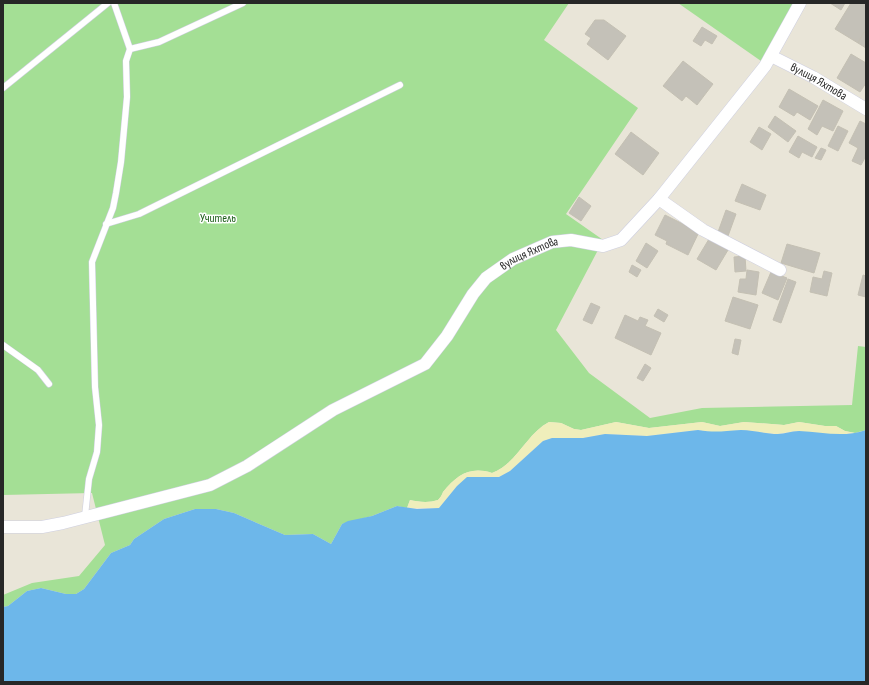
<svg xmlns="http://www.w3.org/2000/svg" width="869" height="685" viewBox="0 0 869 685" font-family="'Sofia Sans Condensed',sans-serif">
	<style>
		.green { fill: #a4df95 }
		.sand { fill: #efeebb }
		.water { fill: #6db7ea }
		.building { fill: #c4c1b8; stroke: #c4c0b3 }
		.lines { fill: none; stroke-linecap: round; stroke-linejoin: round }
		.service-casing { stroke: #cecfe0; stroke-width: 7 }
		.minor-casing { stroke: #cecfe0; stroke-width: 13 }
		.service { stroke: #fff; stroke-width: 6 }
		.minor { stroke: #fff; stroke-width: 12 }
		.labels { text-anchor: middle; stroke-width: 3; stroke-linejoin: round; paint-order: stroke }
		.street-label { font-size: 12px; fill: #272727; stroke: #fff }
		.park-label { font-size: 12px; fill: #1f601b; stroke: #fff }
	</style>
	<rect width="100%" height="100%" fill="#e9e5d8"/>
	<g class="green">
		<path d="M3 3H569L544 40 638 108 566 214 606 242 602 243C593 241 582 236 573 236 539 233 487 266 469 294 454 316 441 346 419 363V370L430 364 450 337 476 296 489 280 514 263 553 245 569 244 598 250 556 330 589 373 650 418 702 408 852 405 858 346 866 347V430L855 433 845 431 836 426H825L799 422 784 425 744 422 720 426 702 422 649 428 616 422 581 430 574 429 561 423 549 422C526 434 517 464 492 473 470 466 457 475 443 492 442 495 440 498 438 500 430 503 418 502 410 500L407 508 397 506 372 516 342 524 331 544 313 534 285 535 234 513 216 509H195L164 519 134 539 130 545 111 553 84 589 76 594H66L41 588 27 591 8 606 3 607V595L32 583 79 576 105 545 92 493 3 495Z"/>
		<polygon points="678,3 794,3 761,61"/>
	</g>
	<path class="sand" d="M549 422 561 423 574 429 581 430 616 422 649 428 702 422 720 426 744 422 784 425 799 422 825 426H836L845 431 855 433 835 435 796 431 777 434 740 430 715 433 698 430 647 436 605 434 583 438H552L543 441 510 471 499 477 467 478 457 486 439 508H407L410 500C418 502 429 503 438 500 440 498 442 495 443 492 457 475 470 466 492 473 517 464 526 434 549 422Z"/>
	<path class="water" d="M698 430C716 433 723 431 741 430 753 430 765 434 778 434 785 434 791 431 799 431 823 432 843 438 866 430V682H3V607L8 606 27 591 41 588 66 594H76L84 589 111 553 130 545 134 539 164 519 195 509H216L234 513 285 535 313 534 331 544 342 524 348 521 372 516 397 506 417 509 439 508 457 486 467 477H499L510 471 543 441 552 438H583L605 434 647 436Z"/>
	<g class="building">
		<polygon points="830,3 845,3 841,10"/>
		<polygon points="851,3 866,3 866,30 858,43 835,29"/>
		<polygon points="595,20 604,20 626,36 608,60 587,44 591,38 585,34"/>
		<polygon points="702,27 717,36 712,44 705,40 701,46 693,41"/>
		<polygon points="864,32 866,33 866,48 858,43"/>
		<polygon points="851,54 866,63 866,83 860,92 837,78"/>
		<polygon points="683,61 713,84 697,105 686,96 682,101 663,86"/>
		<polygon points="789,89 818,106 810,120 797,112 794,116 779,107"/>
		<polygon points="823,100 843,111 833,131 822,126 817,135 808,129"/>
		<polygon points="775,116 796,131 788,142 768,127"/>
		<polygon points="860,121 866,124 866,156 861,165 852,161 858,148 849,143"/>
		<polygon points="838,126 848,131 838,151 828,146"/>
		<polygon points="759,127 771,134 762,150 750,142"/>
		<polygon points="631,132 659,153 643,175 615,154"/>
		<polygon points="798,136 817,147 812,157 802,152 799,158 789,152"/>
		<polygon points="821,148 826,150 821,160 815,158"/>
		<polygon points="742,184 766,195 760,210 735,201"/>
		<polygon points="579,197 591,206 581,221 569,213"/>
		<polygon points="726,210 736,214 728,236 718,232"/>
		<polygon points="665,215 699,232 688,255 666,244 667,241 655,235"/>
		<polygon points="709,239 728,250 716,270 697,259"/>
		<polygon points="646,243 658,251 647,268 636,261"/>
		<polygon points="787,244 820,253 814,273 781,263"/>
		<polygon points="745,256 746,271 735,272 734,257"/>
		<polygon points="632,265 641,270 637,277 629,272"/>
		<polygon points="747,270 759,272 756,295 738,292 740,279 746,279"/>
		<polygon points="824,271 832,273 827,296 810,292 813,277 822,279"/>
		<polygon points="771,272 787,278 778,300 762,293"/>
		<polygon points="863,275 866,276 866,297 858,295"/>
		<polygon points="788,279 796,282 781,323 773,320"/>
		<polygon points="733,297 758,305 750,329 725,321"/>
		<polygon points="591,303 600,307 592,324 583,320"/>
		<polygon points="658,309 668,315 664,322 654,316"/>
		<polygon points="625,315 638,321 640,317 648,320 645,326 661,333 651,355 615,338"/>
		<polygon points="735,339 741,340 738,355 732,353"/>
		<polygon points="645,364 651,368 643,381 637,378"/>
	</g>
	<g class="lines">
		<g class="service-casing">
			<g id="service">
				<polyline points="130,49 159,42 243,3"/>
				<polyline points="3,88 108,3"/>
				<polyline points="106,224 139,214 400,85"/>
				<polyline points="3,345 38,370 49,384"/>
				<polyline points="85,516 89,479 97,452 99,425 95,387 92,262 113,208 116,193 121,162 127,97 126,61 130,49 114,3"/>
			</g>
		</g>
		<g class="minor-casing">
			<g id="minor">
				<path id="s1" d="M771 56 813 77 866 109"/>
				<polyline points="659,199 703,230 780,270"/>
				<path id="s2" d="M3 527H42L63 523 210 485 247 466 333 410 425 364 447 336 473 294 486 278 513 259 552 242 571 240 603 246 621 240 659 199 765 66 800 3"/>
			</g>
		</g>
		<use href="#service" class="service"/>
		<use href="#minor" class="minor"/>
	</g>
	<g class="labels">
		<g class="street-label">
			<text dy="4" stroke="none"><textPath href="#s1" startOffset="54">вулиця Яхтова</textPath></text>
			<text dy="4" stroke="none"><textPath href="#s2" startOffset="615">вулиця Яхтова</textPath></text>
		</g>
		<g class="park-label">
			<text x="218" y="222">Учитель</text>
		</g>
	</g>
	<rect width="869" height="685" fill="none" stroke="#272727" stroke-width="8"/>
</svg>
